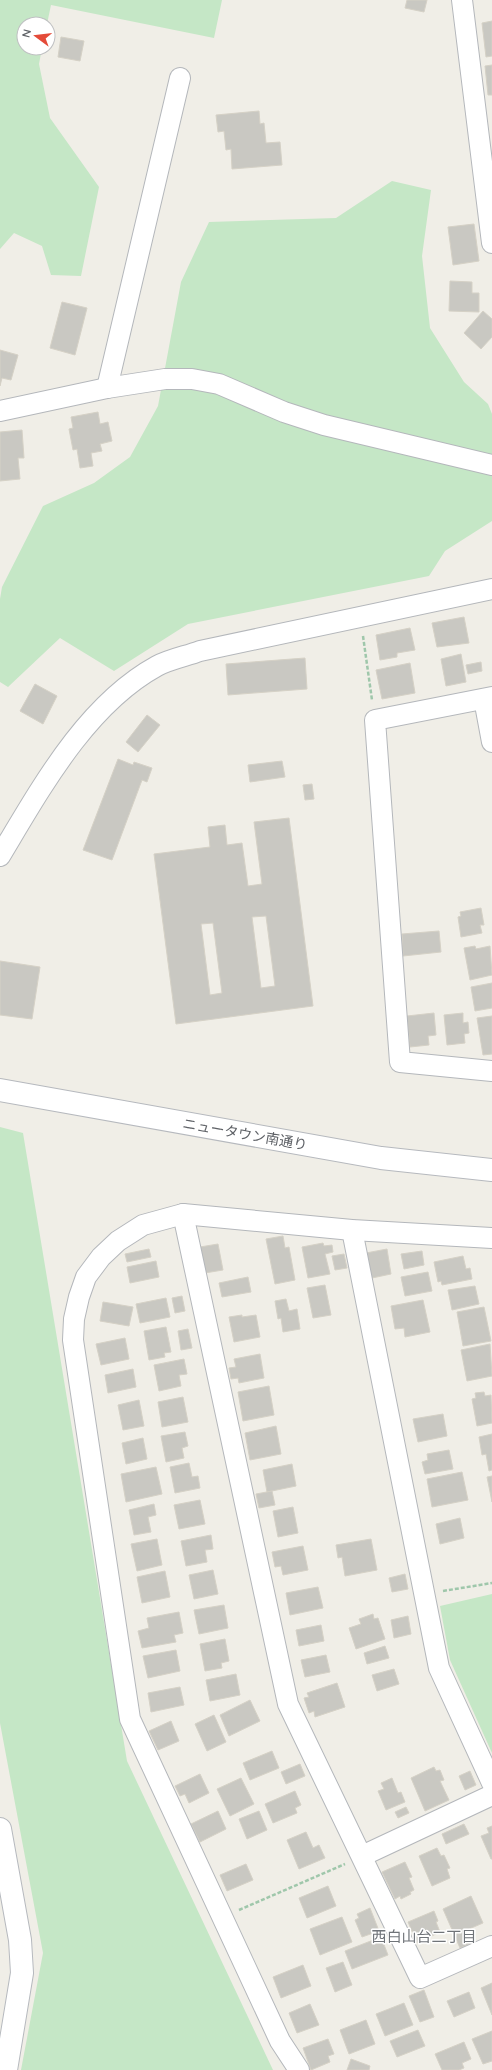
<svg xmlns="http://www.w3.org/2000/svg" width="492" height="2070" viewBox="0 0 492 2070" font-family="Quicksand,'Noto Sans JP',sans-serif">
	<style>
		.green { fill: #c5e7c6 }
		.building { fill: #c9c8c2; stroke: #d5d1c6; fill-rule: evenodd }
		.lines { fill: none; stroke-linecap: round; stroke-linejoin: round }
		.street-casing { stroke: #b4b7bb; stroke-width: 22 }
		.secondary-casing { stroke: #b6b9be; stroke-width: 24 }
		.path { stroke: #9fc7ab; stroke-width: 2.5; stroke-dasharray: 4 2; stroke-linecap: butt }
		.street { stroke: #fff; stroke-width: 20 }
		.secondary { stroke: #fff; stroke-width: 22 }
		.labels { text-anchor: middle; stroke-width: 3; stroke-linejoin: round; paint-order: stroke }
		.street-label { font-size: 14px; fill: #5f6267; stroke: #fff }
		.neighbourhood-label { font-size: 15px; fill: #707479; stroke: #fff }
	</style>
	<rect width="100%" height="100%" fill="#f0eee7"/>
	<g class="green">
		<polygon points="0,0 222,0 214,38 51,5 47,24 24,24 24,48 42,48 39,64 50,118 99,187 81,276 51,275 42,246 14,233 0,249"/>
		<polygon points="392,181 431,190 422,256 430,328 464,382 488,404 492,414 492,521 445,551 429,576 188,624 114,671 60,638 8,687 0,682 0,599 2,587 43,506 94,483 130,457 158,406 181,282 209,222 336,218"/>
		<polygon points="0,1127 23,1133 127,1761 273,2070 21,2070 43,1953 0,1723"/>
		<polygon points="492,1594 492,1753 450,1660 440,1606"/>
	</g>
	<g class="building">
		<polygon points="407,0 427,0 424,12 405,8"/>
		<polygon points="492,21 492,56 486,57 482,23"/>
		<polygon points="61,37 84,41 80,61 58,57"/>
		<polygon points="492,65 492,95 488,95 485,66"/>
		<polygon points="259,111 260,124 264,123 266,143 280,142 282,165 232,169 231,149 226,150 224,131 218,132 216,115"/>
		<polygon points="474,224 479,261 453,265 448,227"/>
		<polygon points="450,281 472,282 472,293 479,293 479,312 449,311"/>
		<polygon points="62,302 87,308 75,355 50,348"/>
		<polygon points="483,311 492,319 492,337 481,349 464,333"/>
		<polygon points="0,350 18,355 11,380 2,378 0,386"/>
		<polygon points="98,412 100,424 108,422 112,441 100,444 102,451 91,453 93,466 80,468 77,449 73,450 69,429 73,428 71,417"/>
		<polygon points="22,430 24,458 18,458 20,479 0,481 0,432"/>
		<polygon points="464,617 469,643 437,647 432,623"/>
		<polygon points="410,628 415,650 397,653 397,657 380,660 376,635"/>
		<polygon points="461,654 466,682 446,686 441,659"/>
		<polygon points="305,658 307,689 228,695 226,664"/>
		<polygon points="481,662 482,671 468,674 466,665"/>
		<polygon points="410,663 415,693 382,699 376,670"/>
		<polygon points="35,684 57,696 43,724 20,711"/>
		<polygon points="147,715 160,725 138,752 126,742"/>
		<polygon points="118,759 133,765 134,762 152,768 147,782 142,780 112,860 83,850"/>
		<polygon points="282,761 285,777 250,782 248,765"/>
		<polygon points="312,784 314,799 305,800 303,785"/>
		<path d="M289 818 313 1006 176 1024 154 854 210 847 208 827 225 825 227 845 242 843 248 886 262 884 254 822ZM266 916 275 986 261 988 252 917ZM213 923 222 993 210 995 201 924Z"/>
		<polygon points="481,908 484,925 480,925 482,933 461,937 458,917 461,916 460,912"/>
		<polygon points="439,931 441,952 403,956 402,934"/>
		<polygon points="475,946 476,949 490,946 492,975 470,980 464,948"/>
		<polygon points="0,961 40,967 32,1019 0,1015"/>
		<polygon points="492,983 492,1008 475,1011 471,987"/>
		<polygon points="434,1013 436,1035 428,1036 429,1045 410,1047 407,1016"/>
		<polygon points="463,1013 463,1023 468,1022 469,1033 464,1034 465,1043 447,1045 444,1015"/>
		<polygon points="492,1016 492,1054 483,1055 477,1018"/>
		<polygon points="283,1236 285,1248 289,1247 295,1280 275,1284 266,1239"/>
		<polygon points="323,1243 324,1246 332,1245 333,1252 325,1254 330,1274 308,1278 302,1247"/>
		<polygon points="218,1244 223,1270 205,1273 200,1247"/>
		<polygon points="149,1249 151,1257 127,1262 125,1254"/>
		<polygon points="387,1249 391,1274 372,1278 366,1253"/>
		<polygon points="422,1251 424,1265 404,1269 401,1254"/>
		<polygon points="344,1254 347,1268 335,1270 332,1256"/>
		<polygon points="463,1256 466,1269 470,1268 472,1279 442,1285 441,1281 438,1282 434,1262"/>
		<polygon points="156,1261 159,1277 130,1283 127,1267"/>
		<polygon points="428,1272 432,1291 405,1296 401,1277"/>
		<polygon points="248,1277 251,1292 222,1297 219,1283"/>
		<polygon points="325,1285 331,1315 313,1318 307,1288"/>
		<polygon points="475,1286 479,1304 452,1310 448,1290"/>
		<polygon points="182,1296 185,1311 175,1313 172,1298"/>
		<polygon points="166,1298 170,1317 140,1323 136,1304"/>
		<polygon points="286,1299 289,1311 297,1309 300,1329 283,1332 281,1318 278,1319 275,1301"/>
		<polygon points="423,1300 430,1332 405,1337 404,1328 395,1329 391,1306"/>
		<polygon points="103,1302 133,1307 129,1326 100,1321"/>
		<polygon points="484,1307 491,1341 463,1346 457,1312"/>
		<polygon points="242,1315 242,1317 256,1315 260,1337 234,1342 229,1317"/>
		<polygon points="166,1327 171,1352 164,1353 165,1357 149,1360 144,1331"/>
		<polygon points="188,1329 192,1348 181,1350 178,1331"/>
		<polygon points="125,1338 129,1359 101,1365 96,1344"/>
		<polygon points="490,1344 492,1376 467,1381 461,1350"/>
		<polygon points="260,1354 264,1378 239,1383 238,1378 231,1379 229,1368 236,1367 234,1359"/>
		<polygon points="184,1359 187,1374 179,1375 181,1386 159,1391 154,1365"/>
		<polygon points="133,1369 136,1387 108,1393 105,1375"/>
		<polygon points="269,1386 274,1415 243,1421 238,1392"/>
		<polygon points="484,1392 485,1396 491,1395 492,1423 477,1426 472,1399 476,1398 475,1393"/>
		<polygon points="183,1397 188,1422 162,1427 158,1402"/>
		<polygon points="139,1400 144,1426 123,1430 118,1405"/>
		<polygon points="443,1414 447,1436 418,1442 413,1419"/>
		<polygon points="276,1426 281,1454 250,1460 245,1433"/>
		<polygon points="185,1432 188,1446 182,1448 184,1458 166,1462 161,1436"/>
		<polygon points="492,1434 492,1470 489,1471 486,1454 482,1455 479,1437"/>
		<polygon points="143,1438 147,1459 126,1464 122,1443"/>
		<polygon points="449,1450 453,1469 425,1474 422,1462 428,1460 427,1454"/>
		<polygon points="189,1463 192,1477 198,1476 200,1488 175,1493 170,1467"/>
		<polygon points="292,1464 296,1486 267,1492 263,1470"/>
		<polygon points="156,1467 162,1494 126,1502 121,1474"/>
		<polygon points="462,1472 468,1500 432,1507 427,1479"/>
		<polygon points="492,1476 492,1502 487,1477"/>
		<polygon points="272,1491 275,1505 259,1508 256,1494"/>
		<polygon points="200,1500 205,1524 179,1529 174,1505"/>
		<polygon points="154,1504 156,1515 148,1517 151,1532 134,1535 129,1510"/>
		<polygon points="293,1507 298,1533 278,1537 273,1511"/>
		<polygon points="460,1518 464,1538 440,1544 436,1524"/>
		<polygon points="211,1535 213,1549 205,1550 207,1562 186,1566 181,1541"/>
		<polygon points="157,1539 162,1565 137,1571 131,1544"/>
		<polygon points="371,1539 377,1570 345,1576 342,1557 338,1558 336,1545"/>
		<polygon points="303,1546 308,1570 283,1575 281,1566 275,1567 272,1552"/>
		<polygon points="213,1570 218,1594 194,1599 189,1575"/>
		<polygon points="165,1571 170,1597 142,1603 137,1577"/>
		<polygon points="405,1574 408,1589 392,1592 389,1578"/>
		<polygon points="318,1587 323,1608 290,1615 286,1593"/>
		<polygon points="224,1605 228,1628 199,1634 194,1610"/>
		<polygon points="179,1612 183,1633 174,1635 176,1642 142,1648 138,1631 149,1628 147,1618"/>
		<polygon points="373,1614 374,1619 378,1618 385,1639 356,1649 349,1628 361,1624 359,1619"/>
		<polygon points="408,1616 411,1634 394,1638 391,1620"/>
		<polygon points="321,1625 324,1641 299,1646 296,1630"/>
		<polygon points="225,1639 229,1661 221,1663 222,1668 205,1671 200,1644"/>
		<polygon points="385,1646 389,1658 367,1664 364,1653"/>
		<polygon points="176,1650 180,1671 148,1678 143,1656"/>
		<polygon points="326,1655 330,1672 305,1677 301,1660"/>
		<polygon points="394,1669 399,1684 377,1691 372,1675"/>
		<polygon points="236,1674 240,1695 210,1701 206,1680"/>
		<polygon points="337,1683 345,1707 315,1717 314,1711 309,1713 304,1698 309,1697 307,1693"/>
		<polygon points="180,1687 184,1705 151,1712 148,1693"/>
		<polygon points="250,1700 260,1721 229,1736 220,1715"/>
		<polygon points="214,1715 226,1742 207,1751 195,1724"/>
		<polygon points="171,1721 179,1741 158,1750 149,1731"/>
		<polygon points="272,1751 279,1768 250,1780 243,1763"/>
		<polygon points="300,1764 305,1776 286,1784 281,1772"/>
		<polygon points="434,1767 436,1771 440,1770 444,1780 440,1781 449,1800 425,1811 411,1778"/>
		<polygon points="470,1771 476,1785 465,1790 459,1776"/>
		<polygon points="200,1774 209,1793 189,1803 185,1794 180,1796 175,1786"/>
		<polygon points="241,1778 254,1804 230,1816 217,1789"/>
		<polygon points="392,1778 398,1793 401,1792 405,1802 386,1810 378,1791 384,1789 381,1783"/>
		<polygon points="295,1791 301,1805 295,1808 297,1813 273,1823 265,1804"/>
		<polygon points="406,1807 409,1813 398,1818 395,1812"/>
		<polygon points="218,1811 226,1829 200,1842 191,1824"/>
		<polygon points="259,1811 267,1830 247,1839 239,1819"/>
		<polygon points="464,1824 469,1834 446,1844 442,1834"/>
		<polygon points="492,1826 492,1859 491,1859 481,1836 489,1833 487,1828"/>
		<polygon points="306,1832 313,1848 319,1845 325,1858 299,1869 287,1840"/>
		<polygon points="437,1848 441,1856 444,1855 450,1868 447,1869 450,1878 432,1886 419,1856"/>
		<polygon points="405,1862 412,1877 409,1878 414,1890 410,1892 411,1894 401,1899 400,1896 395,1899 382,1872"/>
		<polygon points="246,1864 253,1880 227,1891 220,1875"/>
		<polygon points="328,1886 336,1906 307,1918 299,1898"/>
		<polygon points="471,1896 483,1923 469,1929 475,1942 460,1948 443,1909"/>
		<polygon points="370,1908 379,1931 362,1937 355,1920 359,1918 357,1914"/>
		<polygon points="434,1911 438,1921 436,1922 440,1932 417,1943 408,1922"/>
		<polygon points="342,1917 352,1942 320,1955 310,1929"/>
		<polygon points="381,1937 388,1955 352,1969 345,1951"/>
		<polygon points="343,1962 352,1985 335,1992 326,1968"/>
		<polygon points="303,1965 311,1986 281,1998 273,1977"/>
		<polygon points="492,1983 492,2015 481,1988"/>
		<polygon points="424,1990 434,2017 420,2022 409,1996"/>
		<polygon points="469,1992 475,2008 454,2017 447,2001"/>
		<polygon points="404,2003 413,2025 385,2036 376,2014"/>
		<polygon points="310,2004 319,2025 297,2033 289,2013"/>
		<polygon points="366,2020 375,2044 349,2054 340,2030"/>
		<polygon points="418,2030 425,2046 397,2057 390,2041"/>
		<polygon points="492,2031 492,2061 483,2064 472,2039"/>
		<polygon points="328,2039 334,2054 328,2056 330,2062 311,2070 303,2048"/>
		<polygon points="464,2042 471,2059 462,2063 464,2068 459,2070 442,2070 435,2054"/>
		<polygon points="351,2059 370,2066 369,2070 347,2070"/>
	</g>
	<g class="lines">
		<g class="street-casing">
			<g id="street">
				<polyline points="462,0 492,243"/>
				<polyline points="107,388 180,78"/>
				<polyline points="0,411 107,388 165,379 192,379 219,384 284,412 324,425 492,465"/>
				<polyline points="492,697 375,720 400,1062 492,1071"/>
				<polyline points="484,699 492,742"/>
				<path d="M0 856C41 788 86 705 157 666 170 659 187 656 200 651L492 589"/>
				<polyline points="183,1214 288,1704 420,1978 492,1946"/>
				<polyline points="352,1230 439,1668 492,1783"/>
				<polyline points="362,1856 492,1795"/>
				<polyline points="299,2070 280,2041 130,1719 73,1340 74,1319 79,1297 86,1277 101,1257 118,1241 143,1225 183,1214 352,1230 492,1238"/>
			</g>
		</g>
		<g class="secondary-casing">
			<g id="secondary">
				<polyline points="0,1090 381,1158 492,1170"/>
				<polyline points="0,1829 20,1940 22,1973 6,2070"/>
			</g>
		</g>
		<g class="path">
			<polyline points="363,636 372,700"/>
			<polyline points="443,1591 492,1583"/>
			<polyline points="239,1910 345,1864"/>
		</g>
		<use href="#street" class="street"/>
		<use href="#secondary" class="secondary"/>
	</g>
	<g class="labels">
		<g class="street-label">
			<text transform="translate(245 1134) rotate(10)" y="5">ニュータウン南通り</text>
		</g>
		<g class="neighbourhood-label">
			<text x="424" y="1942">西白山台二丁目</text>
		</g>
	</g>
	<g transform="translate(36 36) rotate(285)"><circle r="19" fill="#ffffff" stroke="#bfc0c2"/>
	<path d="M0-3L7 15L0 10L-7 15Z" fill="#e44b39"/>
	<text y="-6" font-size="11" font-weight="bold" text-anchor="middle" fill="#5f6267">N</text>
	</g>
</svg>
